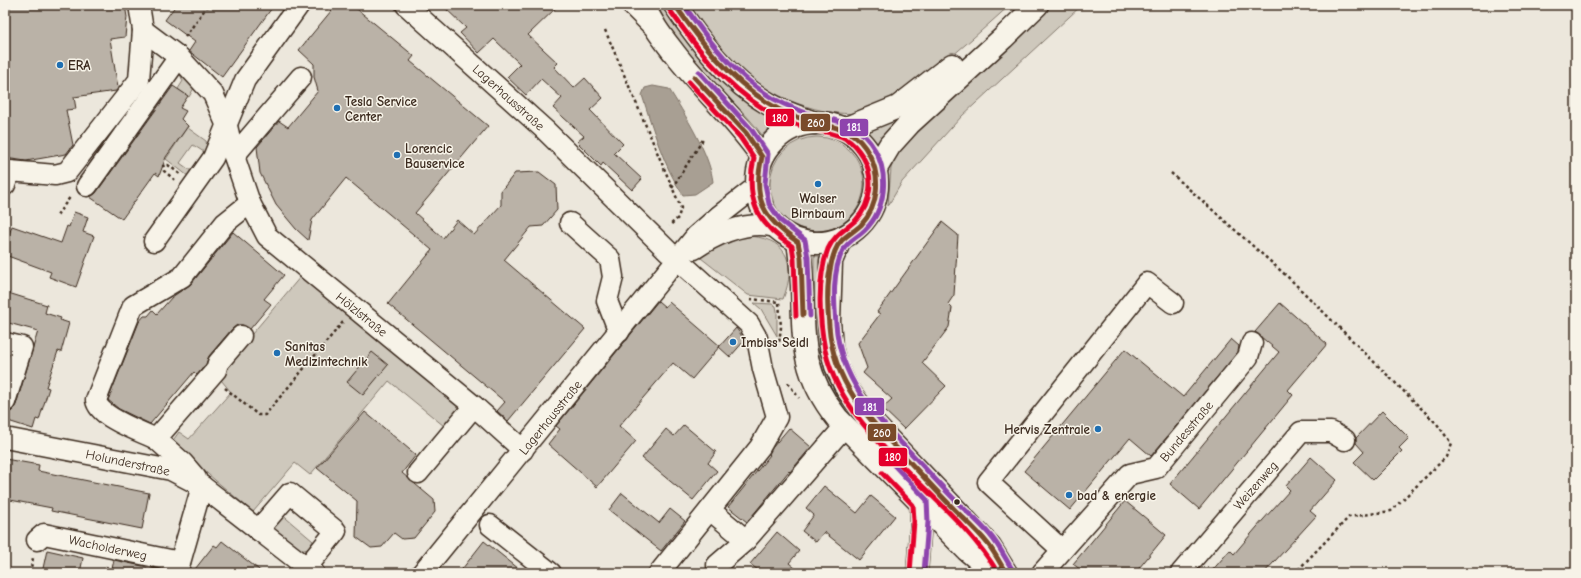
<svg xmlns="http://www.w3.org/2000/svg" width="1581" height="578" viewBox="0 0 1581 578" font-family="'Comic Neue',sans-serif">
	<style>
		.green { fill: #cec8bc; stroke: #84796d }
		.water { fill: #a89f93; stroke: #7c7064 }
		.building { fill: #bab2a7; stroke: #3b2a1e }
		.lines { fill: none; stroke-linecap: round; stroke-linejoin: round }
		.minor-casing { stroke: #3b2a1e; stroke-width: 23 }
		.major-casing { stroke: #3b2a1e; stroke-width: 25 }
		.highway-casing { stroke: #3b2a1e; stroke-width: 25 }
		.path { stroke: #3b2a1e; stroke-width: 2.5; stroke-dasharray: 3 3; stroke-linecap: butt }
		.minor { stroke: #f7f3e8; stroke-width: 20 }
		.major { stroke: #f7f3e8; stroke-width: 22 }
		.highway { stroke: #f7f3e8; stroke-width: 22 }
		.bus-1-casing { stroke: #f7f3e8; stroke-width: 8 }
		.bus-2-casing { stroke: #f7f3e8; stroke-width: 8 }
		.bus-3-casing { stroke: #f7f3e8; stroke-width: 8 }
		.bus-1 { stroke: #7a4b2a; stroke-width: 5 }
		.bus-2 { stroke: #e4002b; stroke-width: 5 }
		.bus-3 { stroke: #8e44ad; stroke-width: 5 }
		.poi-dot { fill: #1f6fb2; stroke: #f7f3e8; stroke-width: 1.5 }
		.bus-dot { fill: #3b2a1e; stroke: #f7f3e8; stroke-width: 1.5 }
		.labels { text-anchor: middle; stroke-width: 3; stroke-linejoin: round; paint-order: stroke }
		.poi-label { font-size: 13px; font-weight: bold; fill: #3b2a1e; stroke: #f7f3e8; text-anchor: start }
		.street-label { font-size: 13px; fill: #3b2a1e; stroke: #f7f3e8 }
		.line-badge { stroke: #f7f3e8; stroke-width: 1.5 }
		.badge-label { font-size: 11px; text-anchor: middle; font-weight: bold; fill: #fff }
	</style>
	<rect width="100%" height="100%" fill="#ece7dc"/>
	<filter id="ink" filterUnits="userSpaceOnUse"><feTurbulence type="fractalNoise" baseFrequency=".025" numOctaves="2"/><feDisplacementMap in="SourceGraphic" scale="8" xChannelSelector="R" yChannelSelector="G"/><feConvolveMatrix kernelMatrix="1 2 1 2 8 2 1 2 1" color-interpolation-filters="sRGB"/></filter>
	<g filter="url(#ink)">
		<g class="green">
			<path d="M653 5H661C683 38 708 72 739 97 751 106 766 112 778 121L762 135C747 114 727 97 710 78 689 56 670 31 653 5Z"/>
			<path d="M690 5H1010C972 39 937 72 893 98 886 102 878 109 870 111 839 120 788 104 763 86 736 68 707 32 690 5Z"/>
			<polygon points="1047,5 1082,5 962,116 902,182 888,206 891,168 898,149"/>
			<polygon points="178,70 195,86 189,97 178,89 183,81"/>
			<polygon points="897,118 897,123 877,143 866,130"/>
			<polygon points="188,126 188,128 206,141 207,148 204,152 193,145 180,163 191,171 188,176 166,159"/>
			<circle cx="817" cy="184" r="47"/>
			<path d="M744 236C786 236 798 262 783 299L748 295 701 258V252Z"/>
			<path d="M814 256H819C821 262 818 281 818 290 818 337 819 370 847 410L845 411C841 408 838 401 835 396 809 354 814 304 814 256Z"/>
			<polygon points="301,276 458,406 459,409 444,426 389,381 310,475 295,463 253,512 171,443 179,432 189,439 231,392 221,380 223,376 224,367"/>
			<polygon points="754,303 772,304 776,306 777,312 777,336 761,309"/>
			<polygon points="280,513 313,541 308,549 300,551 269,525"/>
		</g>
		<path class="water" d="M653 86 669 89C684 113 710 154 713 182L695 194 683 195C663 165 653 129 642 95L645 88Z"/>
		<g class="building">
			<polygon points="5,5 125,5 127,17 125,37 110,39 118,88 116,91 74,97 76,109 66,110 73,145 66,154 26,161 5,158"/>
			<polygon points="176,5 274,5 222,77 189,51 195,42 165,20"/>
			<polygon points="336,5 352,5 414,56 410,61 488,126 415,213 443,238 457,220 474,235 501,205 501,191 515,173 539,172 556,185 557,210 543,226 531,227 504,260 585,329 508,421 497,411 505,402 388,304 432,250 346,178 312,220 308,240 296,229 276,205 260,173 257,147 279,121 288,127 318,91 314,77 314,64 299,50"/>
			<polygon points="442,5 559,5 528,35 558,63 554,67 574,88 585,78 603,98 590,110 623,144 614,153 642,179 632,190 603,163 601,166 577,142 584,136 553,108 562,98 541,79 526,95 507,77 520,64 494,39 479,53 460,33 466,28"/>
			<polygon points="173,86 188,96 180,108 186,111 181,119 188,126 166,157 159,176 155,173 122,219 90,197 96,193"/>
			<polygon points="74,212 88,217 83,232 94,236 76,287 49,277 51,272 5,255 5,247 12,226 61,243 67,226 69,227"/>
			<polygon points="942,222 958,235 954,295 948,304 952,308 949,327 922,363 946,386 904,429 882,408 892,399 863,373 867,368 858,343 880,314 877,312"/>
			<polygon points="233,232 284,275 264,299 271,304 250,329 243,325 237,325 232,329 209,356 206,364 197,375 194,372 150,424 119,409 108,400 139,322 144,316 148,316 153,310 157,314 172,297 191,284"/>
			<polygon points="5,292 47,305 45,313 61,318 60,320 69,323 61,352 58,351 46,387 49,388 39,420 36,419 33,429 5,420 6,413 12,411 16,405 38,331 5,322"/>
			<polygon points="658,301 665,307 669,302 720,346 692,379 673,363 619,426 636,441 597,487 548,444 560,429 556,426"/>
			<polygon points="1280,303 1327,344 1288,390 1293,395 1199,509 1170,484 1279,352 1255,332"/>
			<polygon points="736,328 745,340 730,357 719,347"/>
			<polygon points="1231,339 1239,346 1238,352 1151,456 1130,438 1070,510 1024,471 1125,349 1183,397"/>
			<polygon points="372,352 388,365 363,395 347,382"/>
			<polygon points="1382,411 1409,438 1399,448 1402,451 1373,480 1354,462 1364,452 1356,443 1356,438"/>
			<polygon points="365,412 416,455 402,473 434,500 435,512 414,538 402,539 394,533 382,547 371,548 356,537 357,501 317,468"/>
			<polygon points="684,425 716,452 708,463 717,471 693,500 642,458 666,429 674,436"/>
			<polygon points="789,428 811,447 790,472 789,471 747,522 728,507 770,455 769,454 772,448"/>
			<polygon points="1311,457 1337,480 1310,511 1316,516 1264,573 1210,573 1230,550 1234,554 1263,520 1290,490 1286,486"/>
			<polygon points="5,459 39,465 38,471 149,493 142,529 51,511 52,508 5,499"/>
			<polygon points="824,486 857,513 871,496 895,516 859,560 824,532 816,542 802,531 814,515 806,508"/>
			<polygon points="622,493 659,523 670,509 685,521 661,551 609,510"/>
			<polygon points="1125,501 1166,535 1135,573 1085,573 1073,564"/>
			<polygon points="777,532 799,551 789,563 801,573 762,573 750,564"/>
			<polygon points="222,541 263,573 192,573 214,545 217,547"/>
			<polygon points="484,541 524,573 459,573"/>
			<polygon points="47,550 83,558 80,573 42,573"/>
			<polygon points="114,560 166,571 166,573 111,573"/>
		</g>
		<g class="lines">
			<g class="minor-casing">
				<g id="minor">
					<polyline points="406,5 545,130 668,251 749,324 757,338 763,369 777,417 760,447 659,573"/>
					<polyline points="143,30 179,57 213,94 227,126 234,156 250,203 267,236 474,406 523,450"/>
					<polyline points="234,156 301,77"/>
					<polyline points="5,185 10,171 55,175 67,172 139,80 143,30 139,5"/>
					<polyline points="87,186 179,57"/>
					<polyline points="570,223 610,259 613,277 607,301 619,332"/>
					<polyline points="154,241 213,158 245,80 299,5"/>
					<path d="M694 249C717 234 748 220 776 227"/>
					<polyline points="5,343 22,347 5,402"/>
					<polyline points="5,438 171,470 202,486 314,573"/>
					<path d="M156 439C140 431 99 418 96 400L133 306 182 277 225 223 250 203"/>
					<polyline points="418,473 474,406"/>
					<polyline points="196,478 183,463 156,439 216,370 218,363 241,336"/>
					<polyline points="710,510 746,540 845,426"/>
					<polyline points="490,525 551,573"/>
					<polyline points="258,530 290,493 336,531 307,567"/>
					<polyline points="37,540 44,534 180,562"/>
					<polyline points="1062,550 988,482 1147,283 1173,303"/>
					<polyline points="717,565 746,540"/>
					<polyline points="177,573 202,486"/>
					<polyline points="422,573 696,236 720,215 757,186"/>
					<polyline points="917,573 921,521 920,502"/>
					<polyline points="1042,573 1130,474 1156,468 1248,357 1252,343"/>
					<polyline points="1181,573 1301,432 1331,432 1345,440"/>
				</g>
			</g>
			<g class="major-casing">
				<g id="major">
					<path d="M644 5C652 25 662 37 675 54 703 90 737 120 762 157"/>
					<path d="M675 5C700 42 729 81 769 104 783 112 799 117 814 123"/>
					<circle cx="817" cy="183" r="60"/>
					<polyline points="841,238 831,261 829,321 831,347 836,366 847,389 871,421 988,544 1006,573"/>
					<path d="M798 242C810 311 788 357 837 418L967 550 984 564 1000 573"/>
				</g>
			</g>
			<g class="highway-casing">
				<g id="highway">
					<polyline points="633,5 651,23"/>
					<polyline points="844,129 898,107 952,65"/>
					<polyline points="875,170 890,145 909,124 1003,38 1037,5"/>
				</g>
			</g>
			<g class="path">
				<polyline points="605,30 681,208 678,218 669,226"/>
				<polyline points="185,37 208,5"/>
				<polyline points="1171,173 1290,279 1437,424 1451,443 1446,457 1391,511 1349,517 1295,573"/>
				<polyline points="175,180 164,171 163,166 168,165 180,174"/>
				<polyline points="672,188 704,138"/>
				<polyline points="57,215 71,196"/>
				<polyline points="750,299 779,302 781,327 779,344"/>
				<polyline points="788,383 799,398"/>
				<polyline points="225,388 258,415 265,415 343,322"/>
				<polyline points="30,573 33,558"/>
				<polyline points="105,573 107,566"/>
			</g>
			<use href="#minor" class="minor"/>
			<use href="#major" class="major"/>
			<use href="#highway" class="highway"/>
			<g class="bus-1-casing">
				<g id="bus-1">
					<path d="M675 5C701 42 729 78 768 103 782 112 797 118 813 122 839 129 854 127 869 154 881 176 879 206 861 225 851 234 840 238 835 251 826 274 827 302 829 326 833 382 868 419 905 457 921 474 937 492 954 509 965 520 978 531 988 544 995 553 1000 563 1006 573"/>
					<path d="M694 77 746 133 762 157C752 198 763 219 798 242L801 258 803 315"/>
				</g>
			</g>
			<g class="bus-2-casing">
				<g id="bus-2">
					<path d="M669 9C696 47 724 84 764 109 778 118 793 124 809 128 833 135 848 132 863 157 874 176 872 203 856 220 845 230 834 235 828 249 817 279 819 319 825 350 845 440 953 496 998 573"/>
					<path d="M689 82 740 137 754 158C745 199 757 224 792 246L794 259 796 316"/>
					<polyline points="882,473 913,505 914,521 910,572"/>
				</g>
			</g>
			<g class="bus-3-casing">
				<g id="bus-3">
					<path d="M684 5C708 41 736 76 774 99 787 106 802 112 816 116 843 122 859 123 875 150 889 175 886 209 865 230 858 237 848 241 843 250 832 271 834 301 836 324 840 378 873 414 909 451 924 467 939 484 955 500 967 512 979 522 990 535 999 545 1005 558 1012 569"/>
					<polyline points="699,72 751,129 768,154 765,184 769,204 781,221 805,240 808,258 810,316"/>
					<polyline points="892,463 927,500 928,522 924,573"/>
				</g>
			</g>
			<use href="#bus-1" class="bus-1"/>
			<use href="#bus-2" class="bus-2"/>
			<use href="#bus-3" class="bus-3"/>
		</g>
	</g>
	<g class="poi-dot">
		<circle cx="60" cy="65" r="4"/>
		<circle cx="337" cy="108" r="4"/>
		<circle cx="397" cy="155" r="4"/>
		<circle cx="818" cy="184" r="4"/>
		<circle cx="733" cy="342" r="4"/>
		<circle cx="277" cy="353" r="4"/>
		<circle cx="1098" cy="429" r="4"/>
		<circle cx="1069" cy="495" r="4"/>
	</g>
	<circle class="bus-dot" cx="957" cy="502" r="3.5"/>
	<g class="labels">
		<g class="poi-label">
			<text x="68" y="70">ERA</text>
			<text x="345" y="106">Tesla Service<tspan x="345" dy="15">Center</tspan></text>
			<text x="405" y="153">Lorencic<tspan x="405" dy="15">Bauservice</tspan></text>
			<text x="818" y="203" text-anchor="middle">Walser<tspan x="818" dy="15">Birnbaum</tspan></text>
			<text x="741" y="347">Imbiss Seidl</text>
			<text x="285" y="351">Sanitas<tspan x="285" dy="15">Medizintechnik</tspan></text>
			<text x="1090" y="434" text-anchor="end">Hervis Zentrale</text>
			<text x="1077" y="500">bad &amp; energie</text>
		</g>
		<g class="street-label">
			<text transform="translate(509 97) rotate(42)" y="5">Lagerhausstraße</text>
			<text transform="translate(362 314) rotate(39)" y="5">Hölzlstraße</text>
			<text transform="translate(550 417) rotate(-51)" y="5">Lagerhausstraße</text>
			<text transform="translate(1186 431) rotate(-50)" y="5">Bundesstraße</text>
			<text transform="translate(128 462) rotate(12)" y="5">Holunderstraße</text>
			<text transform="translate(1255 485) rotate(-49)" y="5">Weizenweg</text>
			<text transform="translate(108 547) rotate(12)" y="5">Wacholderweg</text>
		</g>
	</g>
	<g class="line-badge">
		<rect x="765" y="108" width="30" height="19" rx="4" fill="#e4002b"/>
		<rect x="800" y="113" width="31" height="19" rx="4" fill="#7a4b2a"/>
		<rect x="839" y="118" width="30" height="19" rx="4" fill="#8e44ad"/>
		<rect x="854" y="397" width="31" height="19" rx="4" fill="#8e44ad"/>
		<rect x="867" y="423" width="30" height="19" rx="4" fill="#7a4b2a"/>
		<rect x="878" y="447" width="30" height="20" rx="4" fill="#e4002b"/>
	</g>
	<g class="badge-label">
		<text x="780" y="122">180</text>
		<text x="816" y="127">260</text>
		<text x="854" y="131">181</text>
		<text x="870" y="411">181</text>
		<text x="882" y="437">260</text>
		<text x="893" y="461">180</text>
	</g>
	<rect width="1581" height="578" fill="none" stroke="#f7f3e8" stroke-width="20"/>
	<rect x="10" y="10" width="1561" height="558" fill="none" stroke="#3b2a1e" stroke-width="1.5" filter="url(#ink)"/>
</svg>
